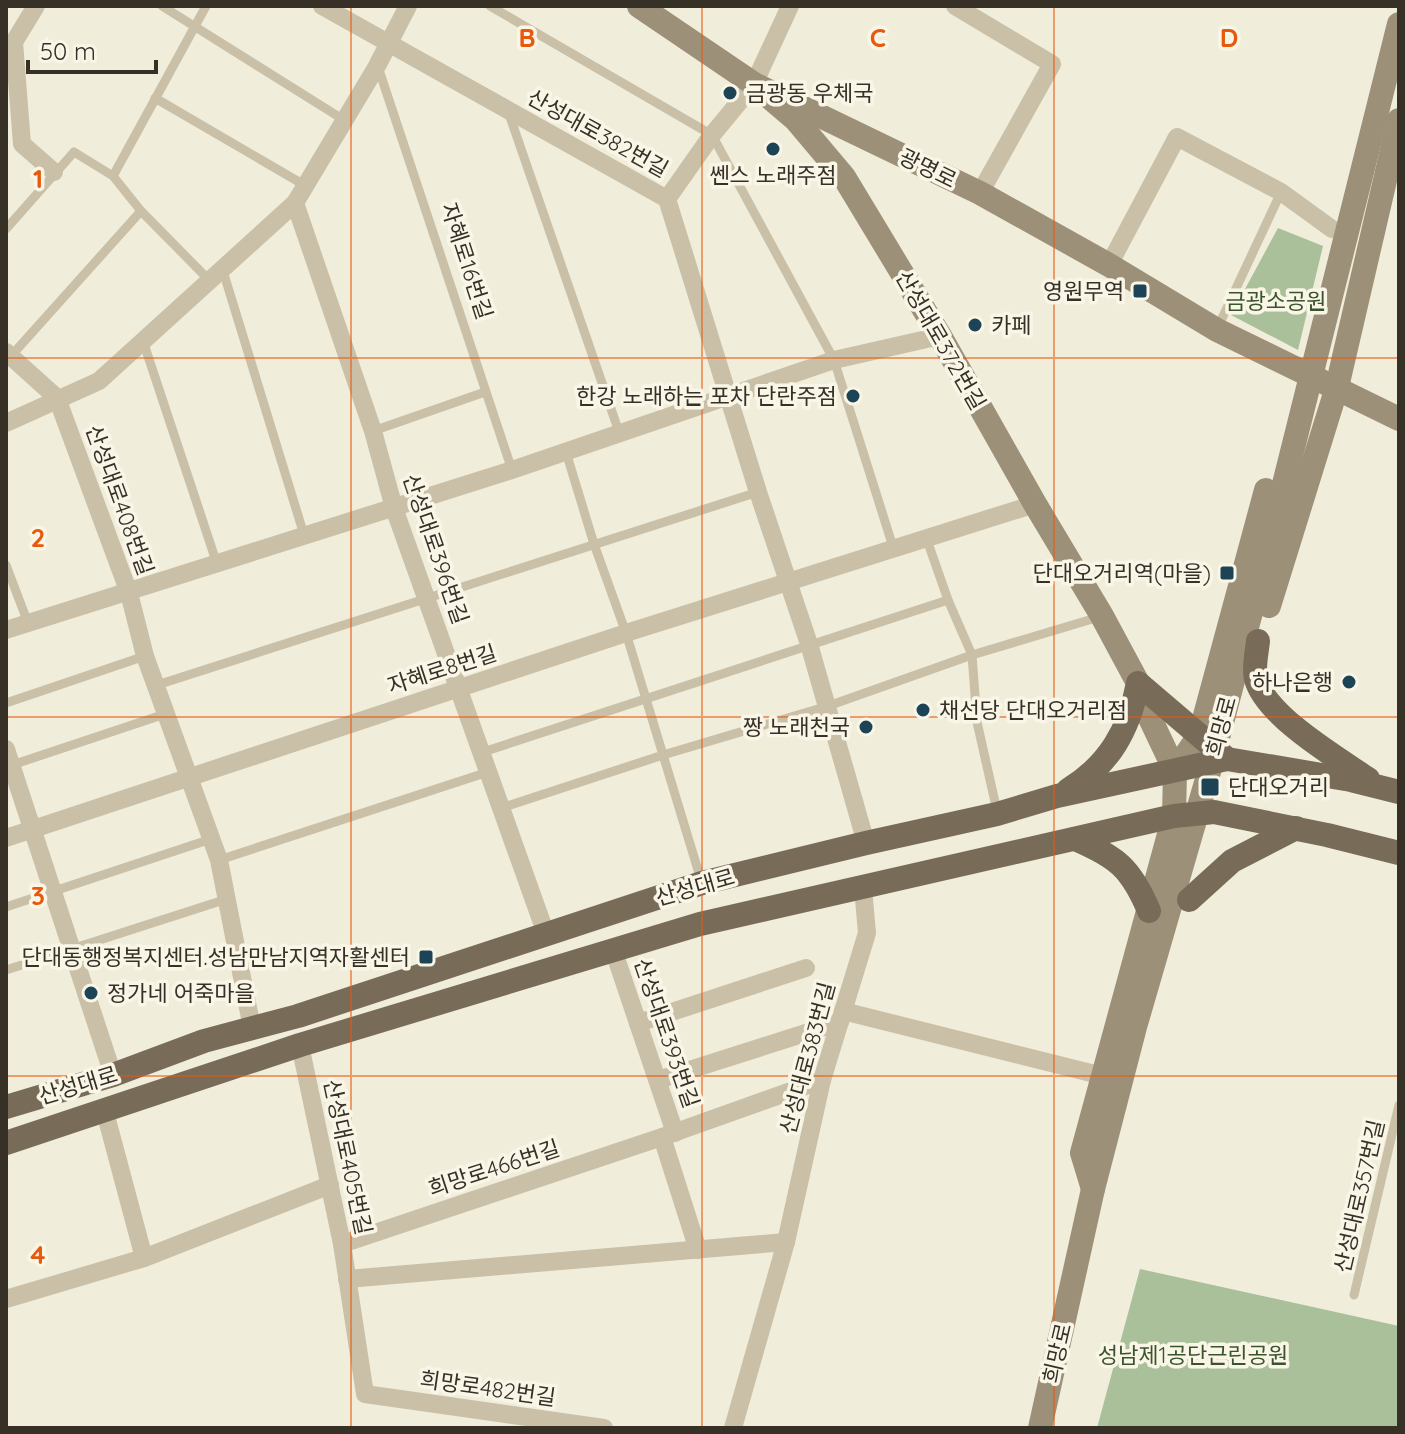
<svg xmlns="http://www.w3.org/2000/svg" width="1405" height="1434" viewBox="0 0 1405 1434" font-family="Quicksand,'Noto Sans KR',sans-serif">
	<style>
		.green { fill: #a9c09b }
		.lines { fill: none; stroke-linecap: round; stroke-linejoin: round }
		.lane { stroke: #c9c0a7; stroke-width: 9 }
		.street { stroke: #c9c0a7; stroke-width: 18 }
		.secondary { stroke: #9d9078; stroke-width: 24 }
		.primary { stroke: #786c59; stroke-width: 24 }
		.grid { fill: none; stroke: #e8590c; stroke-width: 2; stroke-opacity: 0.55 }
		.poi-dot { fill: #1d4357; stroke: #f9f6e7; stroke-width: 3 }
		.labels { text-anchor: middle; stroke-width: 7; stroke-linejoin: round; paint-order: stroke }
		.poi-label { font-size: 22px; fill: #363027; stroke: #f9f6e7; text-anchor: end }
		.street-label { font-size: 22px; fill: #363027; stroke: #f9f6e7 }
		.park-label { font-size: 22px; fill: #3a542b; stroke: #f9f6e7 }
		.grid-label { font-size: 26px; text-anchor: middle; font-weight: bold; fill: #e8590c; stroke: #f9f6e7; stroke-width: 7; stroke-linejoin: round; paint-order: stroke }
	</style>
	<rect width="100%" height="100%" fill="#f1eddb"/>
	<g class="green">
		<polygon points="1278,228 1323,246 1298,350 1231,315"/>
		<polygon points="1140,1269 1399,1326 1399,1428 1097,1428"/>
	</g>
	<g class="lines">
		<g class="lane">
			<polyline points="162,6 344,120"/>
			<polyline points="490,6 712,135 834,360 894,550"/>
			<polyline points="378,67 512,470"/>
			<polyline points="155,98 306,186"/>
			<polyline points="509,114 619,432"/>
			<polyline points="113,176 206,6"/>
			<polyline points="6,229 74,152 113,176 141,211 211,282"/>
			<polyline points="223,271 305,538"/>
			<polyline points="1218,327 1281,192"/>
			<polyline points="143,341 217,564"/>
			<polyline points="11,356 141,211"/>
			<polyline points="373,431 485,392"/>
			<polyline points="566,452 594,544 626,633 701,880"/>
			<polyline points="927,540 948,600 972,655 977,722 997,811"/>
			<polyline points="6,565 28,623"/>
			<polyline points="157,685 758,492"/>
			<polyline points="6,703 145,656"/>
			<polyline points="480,753 948,600"/>
			<polyline points="9,766 165,714"/>
			<polyline points="501,808 663,755 828,706 972,655 1099,617"/>
			<polyline points="219,860 488,772"/>
			<polyline points="6,907 211,839"/>
			<polyline points="6,970 227,899"/>
			<polyline points="1354,1295 1399,1105"/>
		</g>
		<g class="street">
			<polyline points="36,6 14,42 22,144 54,172"/>
			<polyline points="322,6 667,199 758,492 809,644 866,843"/>
			<polyline points="955,6 1052,64 980,193"/>
			<polyline points="667,199 712,135 754,84 790,6"/>
			<polyline points="295,203 373,431 394,508 546,934"/>
			<polyline points="1109,265 1177,137 1281,192 1332,229"/>
			<polyline points="6,352 57,398 129,593 145,656 219,860 252,1028"/>
			<polyline points="6,423 99,381 295,203 377,66 408,6"/>
			<polyline points="6,630 512,470 834,360 940,336"/>
			<polyline points="6,749 113,1075"/>
			<polyline points="6,838 626,633 1035,504"/>
			<polyline points="613,949 675,1133"/>
			<polyline points="843,1011 1103,1076"/>
			<polyline points="638,1023 806,968"/>
			<polyline points="300,1045 342,1244 365,1394 604,1428"/>
			<polyline points="658,1080 840,1022"/>
			<polyline points="105,1112 144,1258"/>
			<polyline points="662,1137 698,1250"/>
			<polyline points="342,1244 662,1137 822,1080"/>
			<polyline points="347,1279 786,1242"/>
			<polyline points="6,1299 144,1258 330,1185"/>
			<polyline points="733,1428 786,1242 822,1080 867,933 863,888"/>
		</g>
		<g class="secondary">
			<polyline points="639,6 754,84 980,193 1109,265 1217,330 1399,419"/>
			<polyline points="754,84 796,120 844,177 940,336 1035,504 1102,616 1138,683 1149,716 1175,771 1174,816 1082,1153 1093,1189"/>
			<polyline points="1269,606 1337,387 1399,120"/>
			<polyline points="1175,771 1200,734 1266,490"/>
			<polyline points="1040,1428 1093,1189 1135,1027 1209,772 1270,540 1399,24"/>
		</g>
		<g class="primary">
			<path d="M1258 641C1257 652 1253 668 1256 679 1266 716 1336 757 1368 779"/>
			<path d="M1068 790C1109 765 1129 730 1138 683L1227 759"/>
			<path d="M1075 839C1117 857 1131 868 1149 911"/>
			<polyline points="1189,900 1232,861 1296,828"/>
			<polyline points="6,1107 113,1075 204,1041 298,1016 702,883 866,843 997,814 1057,796 1227,759 1351,780 1399,792"/>
			<polyline points="6,1143 300,1045 700,924 1174,816 1214,812 1327,835 1399,853"/>
		</g>
	</g>
	<path class="grid" d="M351 6V1428M702 6V1428M1054 6V1428M6 358H1399M6 717H1399M6 1076H1399"/>
	<g class="poi-dot">
		<circle cx="730" cy="93" r="8"/>
		<circle cx="773" cy="149" r="8"/>
		<rect x="1132" y="283" width="16" height="16" rx="4"/>
		<circle cx="975" cy="325" r="8"/>
		<circle cx="853" cy="396" r="8"/>
		<rect x="1219" y="565" width="16" height="16" rx="4"/>
		<circle cx="1349" cy="682" r="8"/>
		<circle cx="923" cy="710" r="8"/>
		<circle cx="866" cy="727" r="8"/>
		<rect x="1200" y="777" width="20" height="20" rx="4"/>
		<rect x="418" y="949" width="16" height="16" rx="4"/>
		<circle cx="91" cy="993" r="8"/>
	</g>
	<g class="labels">
		<g class="poi-label">
			<text x="746" y="101" text-anchor="start">금광동 우체국</text>
			<text x="773" y="183" text-anchor="middle">쎈스 노래주점</text>
			<text x="1124" y="299">영원무역</text>
			<text x="991" y="333" text-anchor="start">카페</text>
			<text x="837" y="404">한강 노래하는 포차 단란주점</text>
			<text x="1211" y="581">단대오거리역(마을)</text>
			<text x="1333" y="690">하나은행</text>
			<text x="939" y="718" text-anchor="start">채선당 단대오거리점</text>
			<text x="850" y="735">짱 노래천국</text>
			<text x="1228" y="795" text-anchor="start">단대오거리</text>
			<text x="410" y="965">단대동행정복지센터.성남만남지역자활센터</text>
			<text x="107" y="1001" text-anchor="start">정가네 어죽마을</text>
		</g>
		<g class="street-label">
			<text transform="translate(598 133) rotate(29)" y="8">산성대로382번길</text>
			<text transform="translate(928 168) rotate(26)" y="8">광명로</text>
			<text transform="translate(467 261) rotate(72)" y="8">자혜로16번길</text>
			<text transform="translate(941 340) rotate(60)" y="8">산성대로372번길</text>
			<text transform="translate(120 500) rotate(70)" y="8">산성대로408번길</text>
			<text transform="translate(436 549) rotate(71)" y="8">산성대로396번길</text>
			<text transform="translate(442 669) rotate(-18)" y="8">자혜로8번길</text>
			<text transform="translate(1221 726) rotate(-75)" y="8">희망로</text>
			<text transform="translate(695 887) rotate(-16)" y="8">산성대로</text>
			<text transform="translate(667 1033) rotate(71)" y="8">산성대로393번길</text>
			<text transform="translate(807 1058) rotate(-75)" y="8">산성대로383번길</text>
			<text transform="translate(78 1085) rotate(-17)" y="8">산성대로</text>
			<text transform="translate(348 1157) rotate(78)" y="8">산성대로405번길</text>
			<text transform="translate(494 1168) rotate(-18)" y="8">희망로466번길</text>
			<text transform="translate(1359 1196) rotate(-77)" y="8">산성대로357번길</text>
			<text transform="translate(1057 1353) rotate(-77)" y="8">희망로</text>
			<text transform="translate(488 1388) rotate(8)" y="8">희망로482번길</text>
		</g>
		<g class="park-label">
			<text x="1276" y="309">금광소공원</text>
			<text x="1193" y="1363">성남제1공단근린공원</text>
		</g>
	</g>
	<g class="grid-label">
		<text x="527" y="47">B</text>
		<text x="878" y="47">C</text>
		<text x="1229" y="47">D</text>
		<text x="38" y="188">1</text>
		<text x="38" y="547">2</text>
		<text x="38" y="905">3</text>
		<text x="38" y="1264">4</text>
	</g>
	<rect width="1405" height="1434" fill="none" stroke="#363027" stroke-width="16"/>
	<path d="M28 60v12h128v-12" fill="none" stroke="#363027" stroke-width="4"/>
	<text x="40" y="60" font-size="24" fill="#363027" stroke="#f9f6e7" stroke-width="6" paint-order="stroke">50 m</text>
</svg>
